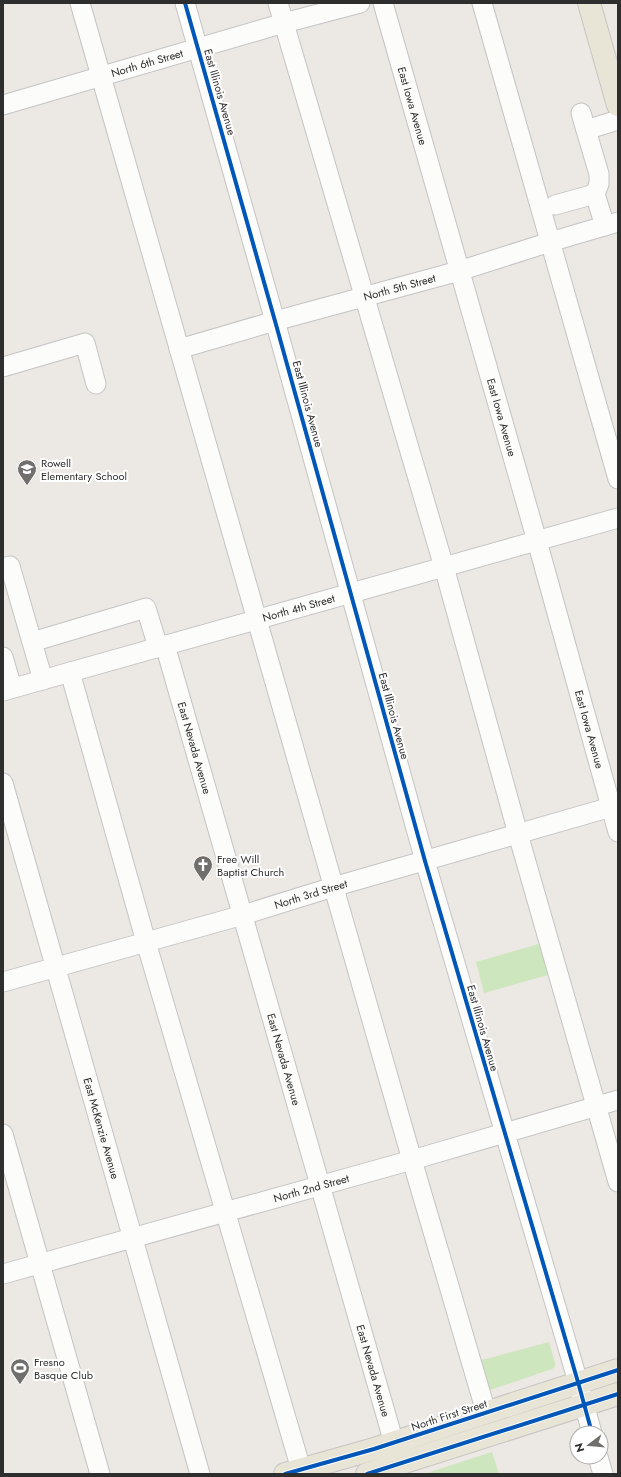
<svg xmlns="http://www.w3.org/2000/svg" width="621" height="1477" viewBox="0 0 621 1477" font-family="Jost,sans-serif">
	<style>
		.green { fill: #cee6be }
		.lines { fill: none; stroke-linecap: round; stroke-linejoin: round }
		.minor-casing { stroke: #c5c4c5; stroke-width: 21 }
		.major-casing { stroke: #c6c5c4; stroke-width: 24 }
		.minor { stroke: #fcfcfb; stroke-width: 19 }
		.major { stroke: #e8e4d6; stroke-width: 22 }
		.cycleway-casing { stroke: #fff; stroke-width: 6 }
		.cycleway { stroke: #0057b8; stroke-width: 4 }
		.labels { text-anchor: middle; stroke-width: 4; stroke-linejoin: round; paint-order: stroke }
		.street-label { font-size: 11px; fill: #2e2e2e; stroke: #fff }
		.poi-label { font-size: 11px; fill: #2e2e2e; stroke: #fff; text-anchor: start }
	</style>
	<rect width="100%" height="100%" fill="#ece8e4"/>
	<g class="green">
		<polygon points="546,942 555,973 484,993 476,962"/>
		<polygon points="549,1342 555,1363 555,1367 552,1369 487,1391 478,1361"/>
		<polygon points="492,1452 499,1474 426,1474 427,1473"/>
	</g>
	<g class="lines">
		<g class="minor-casing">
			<g id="minor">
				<polyline points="80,3 412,1160 486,1412"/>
				<polyline points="185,3 275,321 425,861 578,1382 592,1433"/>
				<polyline points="278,3 444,567 518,834 618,1182"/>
				<path id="s1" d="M383 3 537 541 618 832"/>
				<polyline points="482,3 618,479"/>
				<path id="s2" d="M3 105 284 23 360 3"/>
				<polyline points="581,113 599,174 599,184 595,194"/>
				<polyline points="586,130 618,120"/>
				<polyline points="555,205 595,194 605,226"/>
				<path id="s3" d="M179 349 275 321 459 271 550 242 618 222"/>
				<polyline points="3,367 85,343 96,384"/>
				<polyline points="3,568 10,566 43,680"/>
				<polyline points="32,642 146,608 158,647"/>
				<path id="s4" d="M165 645 398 1457"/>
				<polyline points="3,657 12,688"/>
				<polyline points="70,672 146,942 301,1469"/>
				<path id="s5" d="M3 691 618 518"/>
				<path id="s6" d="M3 783 200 1474"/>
				<path id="s7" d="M3 982 243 915 333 887 618 805"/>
				<polyline points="3,1134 100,1474"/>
				<path id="s8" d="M3 1274 412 1160 618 1100"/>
				<polyline points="598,1457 603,1474"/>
			</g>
		</g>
		<g class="major-casing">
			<g id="major">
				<polyline points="589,3 618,105"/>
				<polyline points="285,1474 374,1449 618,1370"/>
				<polyline points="367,1474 618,1394"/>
			</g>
		</g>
		<use href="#minor" class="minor"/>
		<use href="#major" class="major"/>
		<g class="cycleway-casing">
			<g id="cycleway">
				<polyline points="185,3 275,321 425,861 578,1382 592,1433"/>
				<polyline points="285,1474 374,1449 618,1370"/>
				<polyline points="367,1474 618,1394"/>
			</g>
		</g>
		<use href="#cycleway" class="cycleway"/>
	</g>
	<defs>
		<g id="school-pin" transform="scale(1)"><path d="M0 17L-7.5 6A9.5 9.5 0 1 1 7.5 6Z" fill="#706f6e" stroke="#fff"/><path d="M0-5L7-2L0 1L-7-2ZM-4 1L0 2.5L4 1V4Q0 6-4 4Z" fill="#fff"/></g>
		<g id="church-pin" transform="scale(1)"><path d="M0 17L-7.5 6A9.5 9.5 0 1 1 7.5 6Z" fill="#706f6e" stroke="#fff"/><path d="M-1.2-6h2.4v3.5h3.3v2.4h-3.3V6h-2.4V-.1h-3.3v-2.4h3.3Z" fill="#fff"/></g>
		<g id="stadium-pin" transform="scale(1)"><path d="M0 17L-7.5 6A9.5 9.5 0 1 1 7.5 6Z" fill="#706f6e" stroke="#fff"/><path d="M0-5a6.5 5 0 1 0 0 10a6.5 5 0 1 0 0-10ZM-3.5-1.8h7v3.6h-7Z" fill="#fff"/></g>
	</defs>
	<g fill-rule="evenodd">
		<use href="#school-pin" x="27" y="469"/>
		<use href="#church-pin" x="203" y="865"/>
		<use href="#stadium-pin" x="20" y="1368"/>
	</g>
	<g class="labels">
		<g class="street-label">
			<text dy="4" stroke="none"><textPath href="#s2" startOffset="150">North 6th Street</textPath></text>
			<text transform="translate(220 92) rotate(74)" y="4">East Illinois Avenue</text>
			<text dy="4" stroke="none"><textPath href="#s1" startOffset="107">East Iowa Avenue</textPath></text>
			<text dy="4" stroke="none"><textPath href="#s3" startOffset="229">North 5th Street</textPath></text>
			<text transform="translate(308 404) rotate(75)" y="4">East Illinois Avenue</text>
			<text dy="4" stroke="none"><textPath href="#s1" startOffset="431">East Iowa Avenue</textPath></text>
			<text dy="4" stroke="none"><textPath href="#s5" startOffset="307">North 4th Street</textPath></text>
			<text transform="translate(394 716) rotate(75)" y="4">East Illinois Avenue</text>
			<text dy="4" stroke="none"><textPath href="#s1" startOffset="755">East Iowa Avenue</textPath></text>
			<text dy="4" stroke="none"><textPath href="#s4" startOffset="107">East Nevada Avenue</textPath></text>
			<text dy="4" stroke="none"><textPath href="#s7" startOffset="320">North 3rd Street</textPath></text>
			<text transform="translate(483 1028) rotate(74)" y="4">East Illinois Avenue</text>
			<text dy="4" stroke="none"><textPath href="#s4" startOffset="431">East Nevada Avenue</textPath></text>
			<text dy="4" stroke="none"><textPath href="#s6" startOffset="359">East McKenzie Avenue</textPath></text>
			<text dy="4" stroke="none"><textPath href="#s8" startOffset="320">North 2nd Street</textPath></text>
			<text dy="4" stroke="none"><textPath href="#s4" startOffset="755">East Nevada Avenue</textPath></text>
			<text transform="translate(449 1415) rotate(-18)" y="4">North First Street</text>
		</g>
		<g class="poi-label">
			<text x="41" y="467">Rowell<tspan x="41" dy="13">Elementary School</tspan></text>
			<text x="217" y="863">Free Will<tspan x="217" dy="13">Baptist Church</tspan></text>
			<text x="34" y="1366">Fresno<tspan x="34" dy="13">Basque Club</tspan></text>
		</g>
	</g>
	<rect width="621" height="1477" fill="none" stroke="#2e2e2e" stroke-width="8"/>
	<g transform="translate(589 1445) rotate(254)"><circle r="19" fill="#ffffff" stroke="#ababab"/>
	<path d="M0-3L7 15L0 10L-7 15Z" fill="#706f6e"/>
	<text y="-6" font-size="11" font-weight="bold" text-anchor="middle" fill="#2e2e2e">N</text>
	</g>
</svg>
